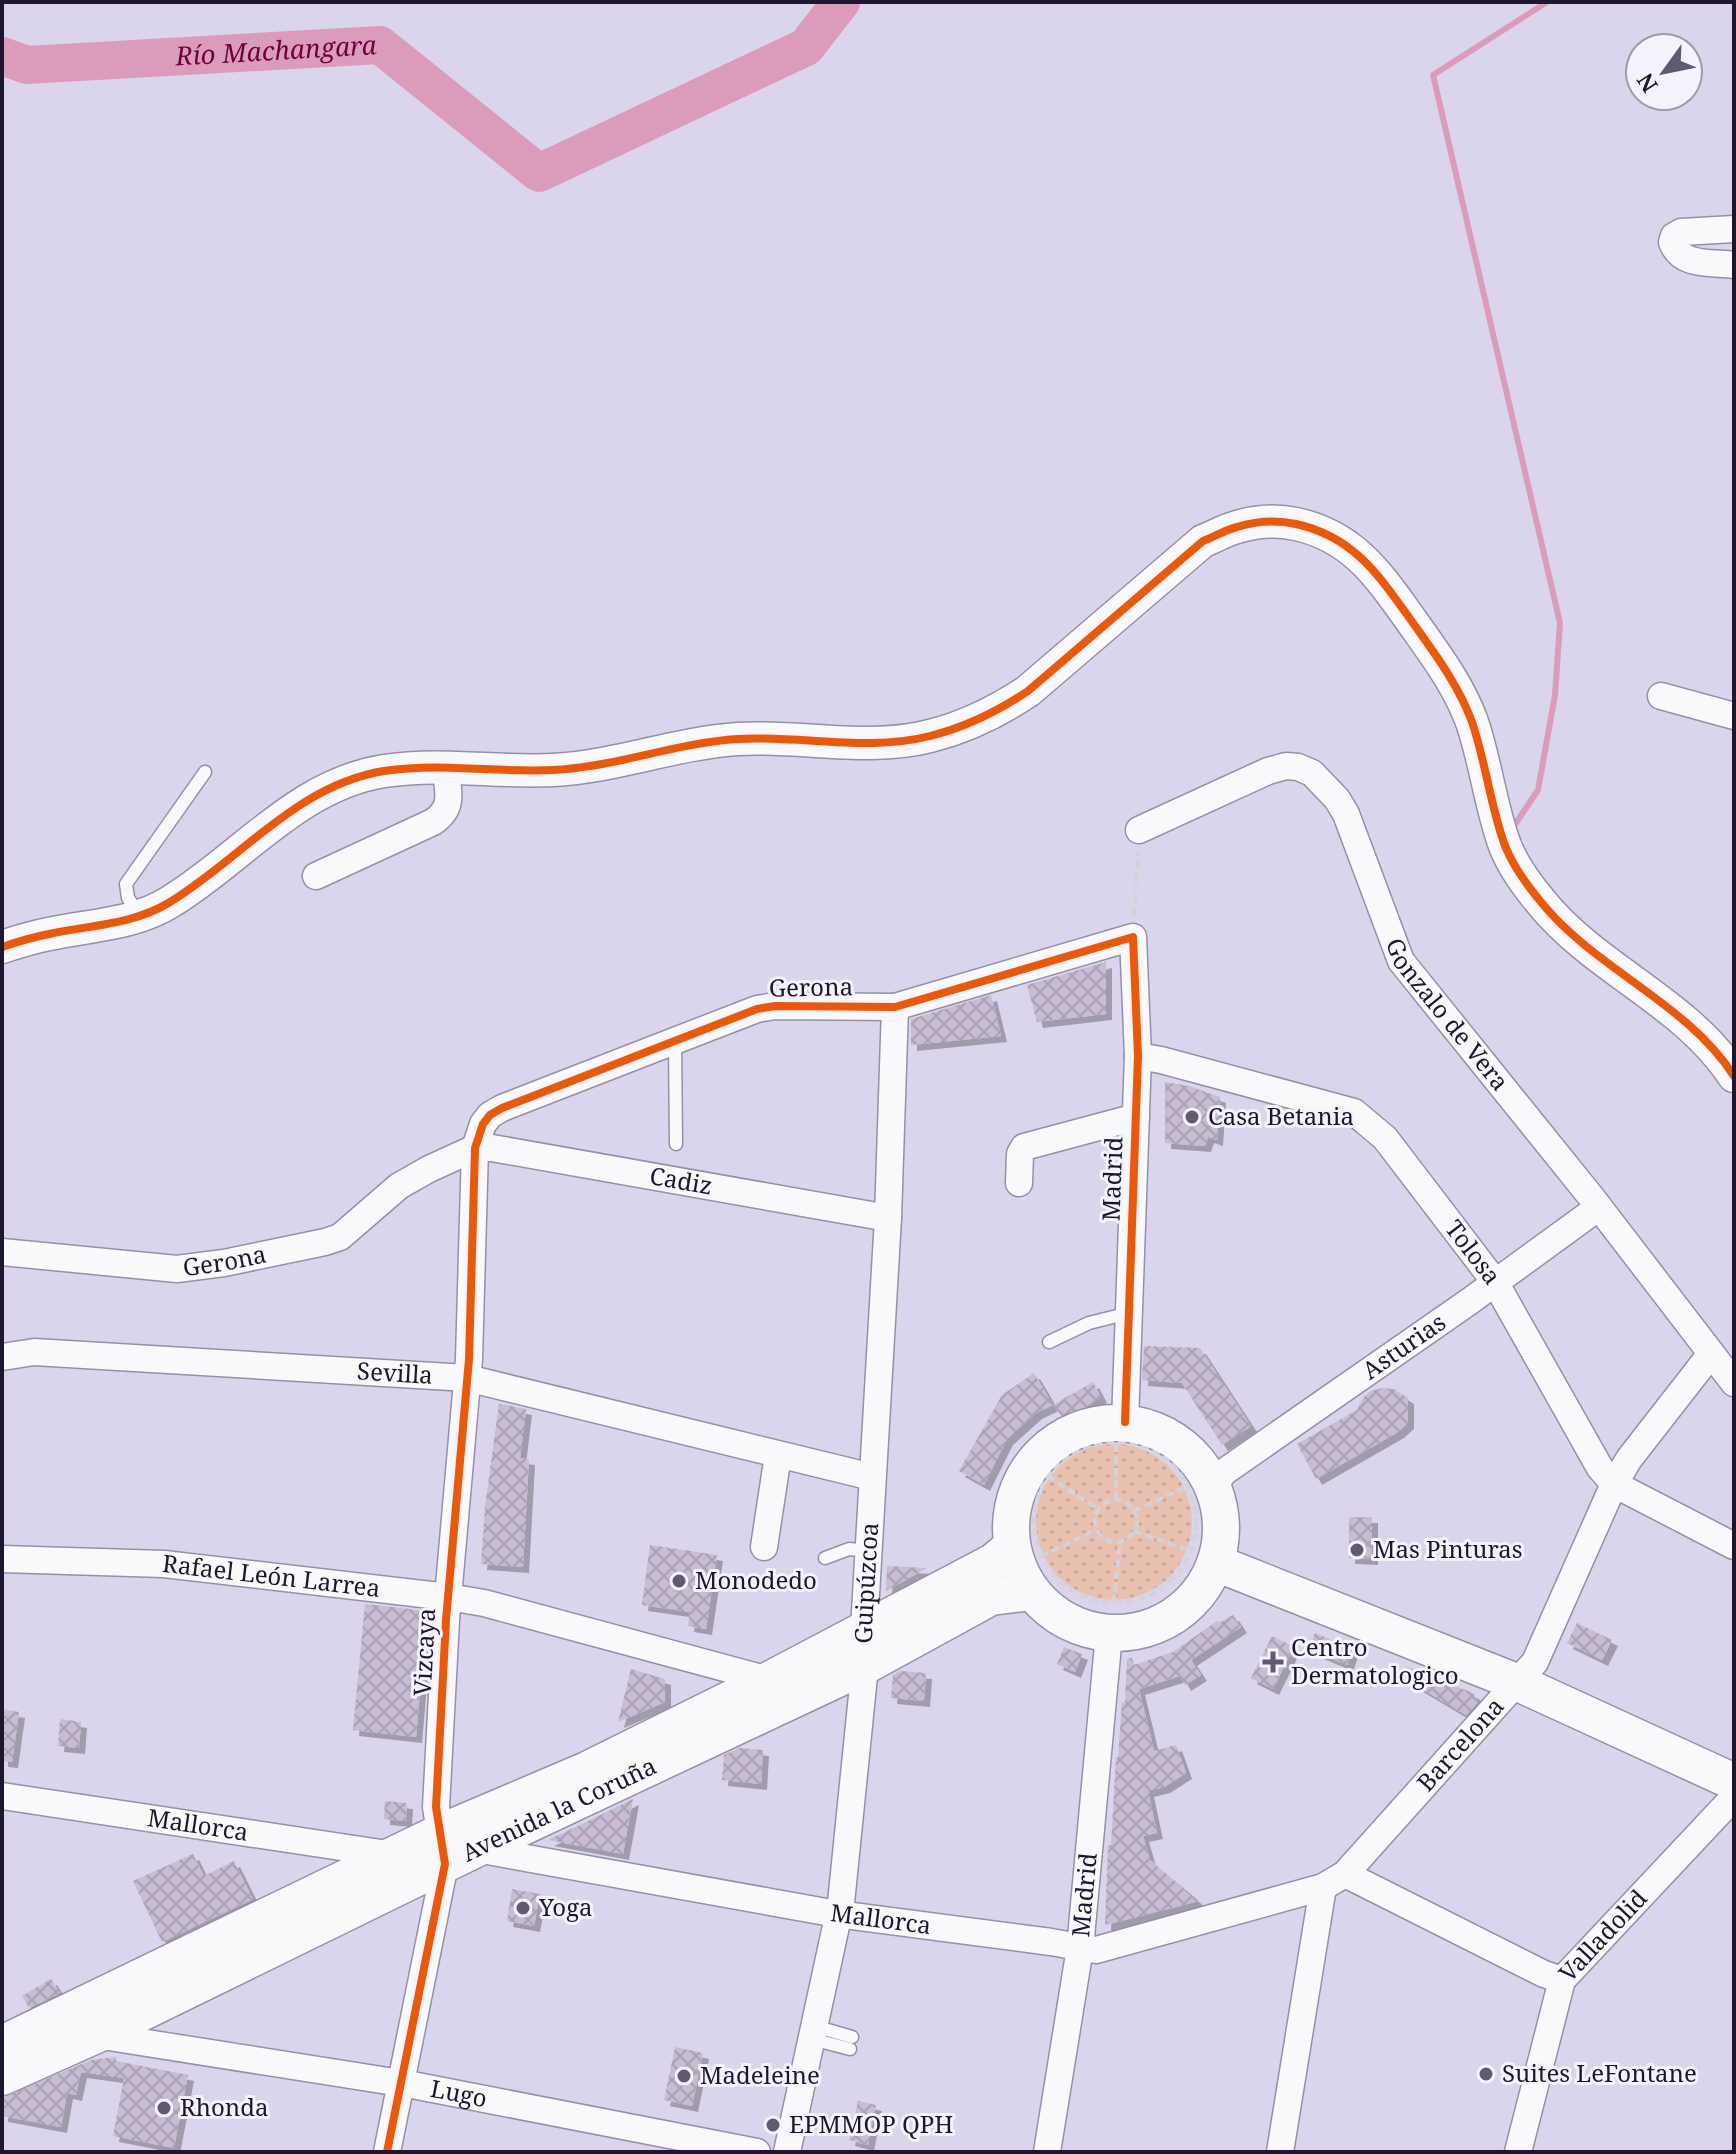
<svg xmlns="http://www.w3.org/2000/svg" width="1736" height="2154" viewBox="0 0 1736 2154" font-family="'Noto Serif',serif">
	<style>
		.grass { fill: url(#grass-dots) }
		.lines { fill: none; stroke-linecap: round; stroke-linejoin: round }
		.stream { stroke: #db9cbb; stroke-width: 6 }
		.river { stroke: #db9cbb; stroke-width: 38 }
		.building { fill: url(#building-cross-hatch); filter: url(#shadow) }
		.service-casing { stroke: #9590a6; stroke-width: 15 }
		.minor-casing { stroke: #9590a6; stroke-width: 29 }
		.tertiary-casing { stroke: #9590a6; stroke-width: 35 }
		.secondary-casing { stroke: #9590a6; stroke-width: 39 }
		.path { stroke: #d5d3da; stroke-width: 4; stroke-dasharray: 8 4; stroke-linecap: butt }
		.service { stroke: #f9f9fc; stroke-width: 12 }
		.minor { stroke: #f9f9fc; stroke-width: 26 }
		.tertiary { stroke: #f9f9fc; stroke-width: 32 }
		.secondary { stroke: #f9f9fc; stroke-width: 36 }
		.cycleway-casing { stroke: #f4f2fa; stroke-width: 13 }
		.cycleway { stroke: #e8590c; stroke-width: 8 }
		.poi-dot { fill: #605972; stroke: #f4f2fa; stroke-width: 3 }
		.labels { text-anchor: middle; stroke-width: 6; stroke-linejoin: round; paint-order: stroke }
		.street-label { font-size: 24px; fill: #1e1630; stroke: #f4f2fa }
		.poi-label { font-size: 24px; fill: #1e1630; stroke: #f4f2fa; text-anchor: start }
		.water-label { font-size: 26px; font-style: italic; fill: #6f003e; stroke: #f4f2fa }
	</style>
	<defs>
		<pattern id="grass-dots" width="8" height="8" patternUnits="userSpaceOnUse" patternTransform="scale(2)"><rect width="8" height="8" fill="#e8c1b1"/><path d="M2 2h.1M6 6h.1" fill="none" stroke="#c7a599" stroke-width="1.8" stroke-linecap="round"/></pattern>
		<pattern id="building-cross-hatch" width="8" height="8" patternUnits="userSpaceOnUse" patternTransform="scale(2)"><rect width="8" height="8" fill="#c7bcd3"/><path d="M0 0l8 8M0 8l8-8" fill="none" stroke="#aaa1b5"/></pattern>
		<filter id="shadow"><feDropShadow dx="6" dy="6" stdDeviation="0" flood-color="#0004"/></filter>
	</defs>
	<rect width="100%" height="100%" fill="#dad5ec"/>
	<circle class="grass" cx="1114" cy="1522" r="78"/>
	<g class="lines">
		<polyline class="stream" points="1512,829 1538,790 1555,695 1560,623 1433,75 1547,2"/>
		<path class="river" id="s1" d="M2 56 27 65 380 45 539 173 806 47 841 2"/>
	</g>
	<g class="building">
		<polygon points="1106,962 1106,1014 1037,1022 1027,985"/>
		<polygon points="991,995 1001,1036 911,1045 911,1019"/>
		<polygon points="1165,1082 1189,1086 1220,1097 1217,1140 1208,1137 1205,1146 1165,1143"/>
		<polygon points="1144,1346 1200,1348 1251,1426 1222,1445 1182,1383 1142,1380"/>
		<polygon points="1034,1373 1053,1405 1036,1413 1007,1439 984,1485 959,1471 1002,1395"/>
		<polygon points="1093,1382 1101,1397 1064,1420 1053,1405"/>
		<polygon points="1382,1388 1394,1389 1408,1398 1408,1423 1398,1432 1316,1479 1297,1444 1357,1410 1363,1398 1371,1391"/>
		<polygon points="499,1404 526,1409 520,1458 529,1459 523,1567 481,1564 485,1507"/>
		<polygon points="1349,1517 1372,1517 1372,1559 1349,1558"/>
		<polygon points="650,1545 717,1555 706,1629 688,1626 690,1612 642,1605"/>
		<polygon points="887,1566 927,1568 886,1591"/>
		<polygon points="365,1604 427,1611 416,1737 353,1730"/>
		<polygon points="1233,1615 1241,1627 1191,1660 1201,1675 1185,1685 1180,1676 1139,1689 1154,1751 1176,1745 1186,1773 1164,1787 1148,1791 1157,1833 1143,1836 1150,1860 1199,1901 1105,1925 1108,1846 1111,1845 1116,1758 1118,1757 1122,1702 1125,1703 1127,1659 1132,1658 1134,1665 1173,1652 1217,1621 1219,1623"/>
		<polygon points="1577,1623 1612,1640 1602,1660 1567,1643"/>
		<polygon points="1315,1633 1353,1649 1347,1665 1308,1649"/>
		<polygon points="1272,1636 1294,1647 1273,1689 1251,1678"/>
		<polygon points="1064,1647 1082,1654 1075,1672 1057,1664"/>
		<polygon points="1407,1667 1473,1693 1478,1702 1466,1715 1402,1677"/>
		<polygon points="631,1669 665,1679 665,1702 618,1722"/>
		<polygon points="900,1671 926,1673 924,1701 891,1698 893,1675"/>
		<polygon points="2,1709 19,1712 12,1762 2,1761"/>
		<polygon points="60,1719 81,1722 79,1748 58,1746"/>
		<polygon points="739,1748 763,1750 761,1784 722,1780 724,1755"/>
		<polygon points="633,1799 623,1854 548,1840 580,1825"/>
		<polygon points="385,1801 407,1803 406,1821 384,1819"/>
		<polygon points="193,1854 204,1876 234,1861 253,1899 162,1942 133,1881"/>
		<polygon points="512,1889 540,1894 534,1926 507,1921"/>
		<polygon points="51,1979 60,1993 29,2008 22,1996"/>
		<polygon points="675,2047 703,2053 692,2106 664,2100"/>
		<polygon points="116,2057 116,2061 188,2075 174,2148 113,2136 124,2078 81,2072 76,2095 67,2093 61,2127 2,2116 2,2098 91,2060"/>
		<polygon points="858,2101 876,2105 868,2145 849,2140"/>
	</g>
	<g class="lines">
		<g class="service-casing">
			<g id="service">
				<polyline points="139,914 128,898 126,884 205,772"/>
				<polyline points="675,1042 676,1144"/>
				<polyline points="1049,1342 1089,1323 1129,1313"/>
				<polyline points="825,1558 849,1549 869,1551"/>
				<polyline points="814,2026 852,2037"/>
				<polyline points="812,2039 850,2049"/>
			</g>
		</g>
		<g class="minor-casing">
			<g id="minor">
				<path d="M1734 229 1681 232 1674 236 1672 242C1681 267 1711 262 1734 265"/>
				<polyline points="1661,696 1734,716"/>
				<path id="s2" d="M1139 830 1268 771 1286 766 1298 767 1312 773 1337 799 1346 814 1401 961 1592 1198 1734 1383"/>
				<path d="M316 876 433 822C455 807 448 791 445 767"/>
				<path id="s3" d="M1138 1056 1161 1060 1354 1112 1385 1138 1495 1282 1600 1468 1614 1484 1734 1546"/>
				<polyline points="1019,1183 1020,1154 1024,1147 1136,1117"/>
				<path id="s4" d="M2 1252 177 1269 224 1263 325 1242 340 1237 399 1186 429 1169 475 1148H492L888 1218"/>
				<path id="s5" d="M2 1357 34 1352 467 1378 872 1477"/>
				<path id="s6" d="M1213 1487 1224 1472 1470 1301 1599 1207"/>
				<polyline points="764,1547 778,1455"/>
				<path id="s7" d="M2 1559 164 1564 448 1597 484 1603 769 1680"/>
				<path id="s8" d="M2 1796 394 1855"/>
				<path id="s9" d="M471 1848 837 1914 1051 1942 1096 1950 1323 1887 1345 1874 1535 1662 1614 1484 1629 1459 1710 1355"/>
				<polyline points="1345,1874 1544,1974 1562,1980"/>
				<path id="s10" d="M94 2031 96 2035 407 2084 757 2152"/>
				<polyline points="387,2152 445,1864 436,1807 446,1620 469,1359 475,1148 483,1124 490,1115 502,1108 757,1009 775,1006 895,1007 1133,937 1138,1056 1125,1422"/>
				<path id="s11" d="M787 2152 841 1903 865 1666 864 1629 888 1218 895 1007"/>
				<path id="s12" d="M1047 2152 1080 1948 1109 1634"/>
				<polyline points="1280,2152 1323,1887"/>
				<path id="s13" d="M1518 2152 1562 1980 1734 1797"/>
			</g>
		</g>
		<g class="tertiary-casing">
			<path id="tertiary" d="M2 947C17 942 33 937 49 934 90 925 133 925 170 902 242 858 297 785 384 771 443 762 496 773 553 770 616 767 675 743 738 739 801 735 868 752 930 736 966 727 998 711 1028 691L1203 541C1214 537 1225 530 1237 527 1256 521 1277 520 1296 524 1355 537 1380 577 1413 623 1435 654 1459 686 1472 722 1485 760 1490 802 1503 840 1510 862 1526 884 1541 902 1596 970 1686 1002 1734 1076"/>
		</g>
		<g class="secondary-casing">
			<g id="secondary">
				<circle cx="1116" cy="1528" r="105"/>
				<polyline points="1216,1563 1516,1682 1734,1782"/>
				<polyline points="2,2044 439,1833 587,1770 769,1680 993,1562 1011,1547"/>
				<path id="s14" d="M2 2077 96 2035 480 1847 865 1666 991 1597 1032 1592"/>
			</g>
		</g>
		<g class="path">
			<polyline points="1134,916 1138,853"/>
			<circle cx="1115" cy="1522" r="81"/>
			<polyline points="1048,1476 1098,1509"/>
			<circle cx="1116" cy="1521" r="21"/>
			<polyline points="1116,1500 1116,1443"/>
			<polyline points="1134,1511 1188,1486"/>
			<polyline points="1134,1531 1191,1551"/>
			<polyline points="1041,1556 1096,1530"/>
			<polyline points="1114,1603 1120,1542"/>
		</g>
		<use href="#service" class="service"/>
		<use href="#minor" class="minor"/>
		<use href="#tertiary" class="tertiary"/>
		<use href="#secondary" class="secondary"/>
		<g class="cycleway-casing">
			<g id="cycleway">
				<path d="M2 947C17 942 33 937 49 934 90 925 133 925 170 902 242 858 297 785 384 771 443 762 496 773 553 770 616 767 675 743 738 739 801 735 868 752 930 736 966 727 998 711 1028 691L1203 541C1214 537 1225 530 1237 527 1256 521 1277 520 1296 524 1355 537 1380 577 1413 623 1435 654 1459 686 1472 722 1485 760 1490 802 1503 840 1510 862 1526 884 1541 902 1596 970 1686 1002 1734 1076"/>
				<polyline points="387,2152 445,1864 436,1807 446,1620 469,1359 475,1148 483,1124 490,1115 502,1108 757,1009 775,1006 895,1007 1133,937 1138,1056 1125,1422"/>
			</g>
		</g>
		<use href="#cycleway" class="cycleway"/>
	</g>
	<g class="poi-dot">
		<circle cx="1192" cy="1117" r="8"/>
		<circle cx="1357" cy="1550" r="8"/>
		<circle cx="679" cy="1581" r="8"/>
		<path d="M1269 1650h8v8h8v8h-8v8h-8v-8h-8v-8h8z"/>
		<circle cx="523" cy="1908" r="8"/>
		<circle cx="1486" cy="2074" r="8"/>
		<circle cx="684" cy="2076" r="8"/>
		<circle cx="164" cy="2108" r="8"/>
		<circle cx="773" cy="2125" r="8"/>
	</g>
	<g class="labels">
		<g class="street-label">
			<text transform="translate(811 988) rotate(-1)" y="8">Gerona</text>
			<text dy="8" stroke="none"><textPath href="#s2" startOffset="468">Gonzalo de Vera</textPath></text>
			<text transform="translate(1113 1179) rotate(-88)" y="8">Madrid</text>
			<text dy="8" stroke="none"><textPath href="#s4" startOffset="714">Cadiz</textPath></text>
			<text dy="8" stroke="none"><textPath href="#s3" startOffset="408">Tolosa</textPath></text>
			<text dy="8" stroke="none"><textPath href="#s4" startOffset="224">Gerona</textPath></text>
			<text dy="8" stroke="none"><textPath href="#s6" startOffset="238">Asturias</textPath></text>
			<text dy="8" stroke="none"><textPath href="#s5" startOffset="394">Sevilla</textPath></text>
			<text dy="8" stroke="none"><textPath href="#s7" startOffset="270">Rafael León Larrea</textPath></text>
			<text dy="8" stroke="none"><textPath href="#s11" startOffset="576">Guipúzcoa</textPath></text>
			<text transform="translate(425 1652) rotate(-87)" y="8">Vizcaya</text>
			<text dy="8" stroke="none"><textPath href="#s9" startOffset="1068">Barcelona</textPath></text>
			<text dy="8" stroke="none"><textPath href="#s14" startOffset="618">Avenida la Coruña</textPath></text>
			<text dy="8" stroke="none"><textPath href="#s8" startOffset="198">Mallorca</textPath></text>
			<text dy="8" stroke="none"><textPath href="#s12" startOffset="260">Madrid</textPath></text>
			<text dy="8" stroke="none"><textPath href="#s9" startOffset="416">Mallorca</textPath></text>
			<text dy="8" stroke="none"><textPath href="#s13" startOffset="238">Valladolid</textPath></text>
			<text dy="8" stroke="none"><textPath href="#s10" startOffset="372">Lugo</textPath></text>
		</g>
		<g class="poi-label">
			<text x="1208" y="1125">Casa Betania</text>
			<text x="1373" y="1558">Mas Pinturas</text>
			<text x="695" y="1589">Monodedo</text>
			<text x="1291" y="1656">Centro<tspan x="1291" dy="28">Dermatologico</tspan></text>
			<text x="539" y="1916">Yoga</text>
			<text x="1502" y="2082">Suites LeFontane</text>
			<text x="700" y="2084">Madeleine</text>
			<text x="180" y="2116">Rhonda</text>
			<text x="789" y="2133">EPMMOP QPH</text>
		</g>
		<g class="water-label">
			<text dy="9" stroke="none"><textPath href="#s1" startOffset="276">Río Machangara</textPath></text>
		</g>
	</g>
	<rect width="1736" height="2154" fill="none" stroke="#1e1630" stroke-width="8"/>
	<g transform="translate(1664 72) rotate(237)"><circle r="38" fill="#f4f2fa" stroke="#9e9aa9" stroke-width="2"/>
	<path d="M0-6L14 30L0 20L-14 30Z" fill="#605972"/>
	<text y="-12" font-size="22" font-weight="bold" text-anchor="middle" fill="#1e1630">N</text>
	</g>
</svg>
